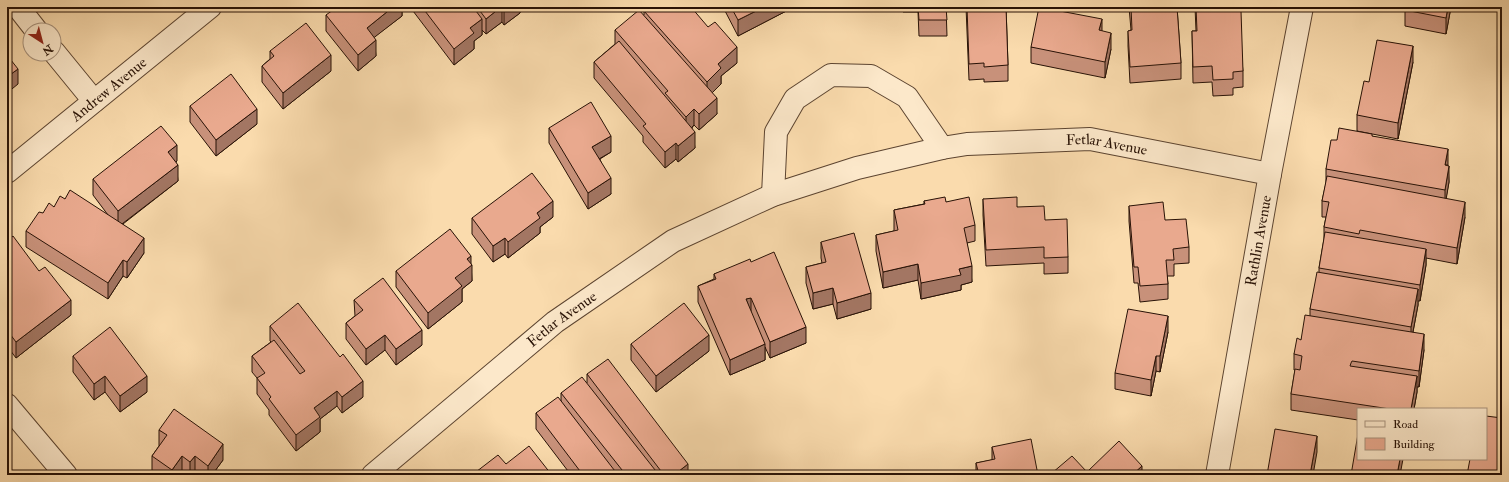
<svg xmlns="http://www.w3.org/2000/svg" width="1509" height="482" viewBox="0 0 1509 482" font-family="'IM FELL Double Pica',serif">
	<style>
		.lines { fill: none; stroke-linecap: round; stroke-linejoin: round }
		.minor-casing { stroke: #5c4430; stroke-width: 24 }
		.minor { stroke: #fce8ca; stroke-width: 22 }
		.wall { fill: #c8917a; stroke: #281206 }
		.shaded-wall { fill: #a37663; stroke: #281206 }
		.building { fill: #e9a98e; stroke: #281206 }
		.labels { text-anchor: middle; stroke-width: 3; stroke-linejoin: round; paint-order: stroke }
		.street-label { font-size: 15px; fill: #281206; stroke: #fce8ca }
	</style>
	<rect width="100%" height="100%" fill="#fadbad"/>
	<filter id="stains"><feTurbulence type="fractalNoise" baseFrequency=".005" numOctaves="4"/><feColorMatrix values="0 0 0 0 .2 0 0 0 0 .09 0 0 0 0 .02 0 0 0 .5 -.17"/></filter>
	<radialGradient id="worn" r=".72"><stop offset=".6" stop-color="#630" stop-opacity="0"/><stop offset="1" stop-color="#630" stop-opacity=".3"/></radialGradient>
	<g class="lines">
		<g class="minor-casing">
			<g id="minor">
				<polyline points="18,7 36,30"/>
				<polyline points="54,52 94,101"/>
				<path id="s1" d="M7 172 210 7"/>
				<polyline points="773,195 776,132 795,99 831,75 871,76 907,97 942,148"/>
				<polyline points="7,405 66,475"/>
				<path id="s2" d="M373 475 555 322 673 241 773 195 857 168 942 148 967 144 1090 139 1270 174"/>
				<path id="s3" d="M1217 475 1270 174 1302 7"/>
			</g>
		</g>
		<use href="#minor" class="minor"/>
	</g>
	<g class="wall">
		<polygon points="402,7 402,16 374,37 376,56 358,71 326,31 326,15"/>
		<polygon points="410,7 520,7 520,13 504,25 502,22 486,34 482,30 482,35 474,41 474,49 454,65"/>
		<polygon points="723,7 794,7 738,36"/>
		<polygon points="903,7 946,7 947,36 919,36 918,12 903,12"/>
		<polygon points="966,7 1006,7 1008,65 1008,81 984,82 984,79 969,80"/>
		<polygon points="1129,7 1177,7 1181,63 1181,79 1130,83 1128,46 1128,31 1131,30"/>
		<polygon points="1195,7 1236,7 1243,71 1243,87 1233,88 1233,95 1213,96 1212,82 1193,83 1192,31 1196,31"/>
		<polygon points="1392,7 1451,7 1446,34 1405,26 1405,9"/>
		<polygon points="644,11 737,63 721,76 721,84 712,92 717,114 699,130 694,125 692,128 695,148 678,162 676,159 665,168 643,142 643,136 594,78 594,62 615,44 615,30 644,15"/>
		<polygon points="1031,47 1111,49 1105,78 1031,63"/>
		<polygon points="270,51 331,71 283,109 262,82 262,66 270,59"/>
		<polygon points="1413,62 1398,139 1357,131 1357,115 1369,82"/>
		<polygon points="190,106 257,124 216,156 190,122"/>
		<polygon points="549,128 611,152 600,159 611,194 588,209 549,143"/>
		<polygon points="1372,136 1448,165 1449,182 1446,198 1465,217 1457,264 1426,258 1426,265 1420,301 1418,301 1418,305 1413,332 1424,350 1419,387 1417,387 1417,392 1414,409 1358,409 1358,420 1291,410 1291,394 1295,370 1294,370 1294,354 1301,340 1310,316 1310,309 1319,272 1319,268 1324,239 1324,227 1326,217 1322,217 1322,201 1326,183 1326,169 1337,140"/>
		<polygon points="177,161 176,162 178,181 123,224 144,253 127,278 123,276 108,299 26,247 26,231 43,213 54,207 65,199 108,215 93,195 93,179"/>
		<polygon points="983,199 1017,207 1045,220 1068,257 1068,273 1044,274 1044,263 986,266 983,215"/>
		<polygon points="924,201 946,202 975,225 975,241 967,243 972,282 961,285 961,290 921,299 918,280 883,288 876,251 876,235 894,231 894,210 924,204"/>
		<polygon points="1129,206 1165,220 1189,247 1189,263 1174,264 1174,276 1167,276 1168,284 1168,299 1140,302 1138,283 1134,283 1129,221"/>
		<polygon points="553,217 540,227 540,233 508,258 505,254 493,262 472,234 472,218"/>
		<polygon points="7,241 71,315 16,358 7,346"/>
		<polygon points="821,242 871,309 837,319 833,304 813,309 806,283 806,267 822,263 821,258"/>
		<polygon points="751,262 806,343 770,358 765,347 765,360 730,375 698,302 698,286 714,279 714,274"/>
		<polygon points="471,264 472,281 462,289 462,302 428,329 396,287 396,271"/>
		<polygon points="354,300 422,345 396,365 385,350 366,365 346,339 346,323 355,316"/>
		<polygon points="270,326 363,397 342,413 337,406 320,419 320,432 296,451 269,415 269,410 257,394 257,378 252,372 252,356 271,342 270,341"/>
		<polygon points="1168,332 1160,372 1156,371 1151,396 1115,389 1115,373"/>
		<polygon points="631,344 709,351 656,392 631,360"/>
		<polygon points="73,356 147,392 120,412 105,392 94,400 73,372"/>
		<polygon points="587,374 688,475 571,475 536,429 536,413 561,401 561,393 587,383"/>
		<polygon points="159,430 223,460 212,475 199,475 195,472 192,475 186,475 182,472 180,475 157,475 152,472 152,456 159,446"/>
		<polygon points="992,447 1038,475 976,475 976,463 992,460"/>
	</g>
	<g class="shaded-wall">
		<polygon points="393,7 402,7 402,16 367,43 367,28"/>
		<polygon points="501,7 502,7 502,22 486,34 486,19"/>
		<polygon points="507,7 520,7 520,13 504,25 504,9"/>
		<polygon points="764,7 794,7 738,36 738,20"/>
		<polygon points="1448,7 1451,7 1446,34 1446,18"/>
		<polygon points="482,19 482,35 474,41 474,49 454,65 454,49 470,28"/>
		<polygon points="1102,19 1102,35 1099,30"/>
		<polygon points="1111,33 1111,49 1105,78 1105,62"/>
		<polygon points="376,40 376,56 358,71 358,55"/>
		<polygon points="1413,46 1413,62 1398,139 1398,123"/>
		<polygon points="737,47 737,63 721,76 721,84 707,98 707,82 718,64"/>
		<polygon points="331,55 331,71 283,109 283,93"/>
		<polygon points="18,69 18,84 7,93 7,77"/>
		<polygon points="717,98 717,114 699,130 699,114"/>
		<polygon points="257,109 257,124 216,156 216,140"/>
		<polygon points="694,109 694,125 686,133 686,117"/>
		<polygon points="695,132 695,148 678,162 678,146"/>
		<polygon points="611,136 611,152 592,163 592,147"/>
		<polygon points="676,143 676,159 665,168 665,152"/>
		<polygon points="177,145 177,161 168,168 168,152"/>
		<polygon points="1448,149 1448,165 1445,165"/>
		<polygon points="178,165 178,181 118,227 118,211"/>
		<polygon points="1449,166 1449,182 1445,206 1445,190"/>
		<polygon points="611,178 611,194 588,209 588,193"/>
		<polygon points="553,201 553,217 540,227 540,233 508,258 508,242 537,213"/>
		<polygon points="1465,202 1465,217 1457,264 1457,248"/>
		<polygon points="144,238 144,253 127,278 127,262"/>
		<polygon points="505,238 505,254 493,262 493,246"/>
		<polygon points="1426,249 1426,265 1420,301 1420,285"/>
		<polygon points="471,256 471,266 472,265 472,281 462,289 462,302 428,329 428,313 455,278 467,259"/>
		<polygon points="123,260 123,276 108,299 108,283"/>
		<polygon points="918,264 918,280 883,288 883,272"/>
		<polygon points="972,266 972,282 961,285 961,290 921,299 921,283 959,269"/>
		<polygon points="833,288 833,304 813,309 813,293"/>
		<polygon points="1418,289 1418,305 1411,342 1411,327"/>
		<polygon points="871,293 871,309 837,319 837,303"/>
		<polygon points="751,298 751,313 746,299"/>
		<polygon points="71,300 71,315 16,358 16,342"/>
		<polygon points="1168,316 1168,332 1160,372 1160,356"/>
		<polygon points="806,327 806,343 770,358 770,342"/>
		<polygon points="422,330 422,345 396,365 396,349"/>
		<polygon points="1424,334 1424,350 1419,387 1419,371"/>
		<polygon points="385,335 385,350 366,365 366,349"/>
		<polygon points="709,335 709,351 656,392 656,376"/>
		<polygon points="765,344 765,360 730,375 730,360"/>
		<polygon points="1156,356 1156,371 1151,396 1151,380"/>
		<polygon points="105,376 105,392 94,400 94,384"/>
		<polygon points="147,376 147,392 120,412 120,396"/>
		<polygon points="1417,376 1417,392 1414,409 1411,409"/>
		<polygon points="363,381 363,397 342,413 342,397"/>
		<polygon points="337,391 337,406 320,419 320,432 296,451 296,435 314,408"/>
		<polygon points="1317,436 1317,452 1313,475 1310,475"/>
		<polygon points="223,444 223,460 212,475 208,475 208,466"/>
		<polygon points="182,456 182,472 180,475 172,475 172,470"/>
		<polygon points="195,456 195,472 192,475 190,475 190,462"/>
		<polygon points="1400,459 1403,459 1400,475 1397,475"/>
		<polygon points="688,464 688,475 674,475"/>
		<polygon points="1142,466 1142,475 1132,475"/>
	</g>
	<g class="building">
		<polygon points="337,7 393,7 367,28 376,40 358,55 326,15"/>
		<polygon points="422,7 473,7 482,19 470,28 474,33 454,49"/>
		<polygon points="477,7 501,7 486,19"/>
		<polygon points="648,7 691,7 708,27 715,22 737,47 718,64 721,68 707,82 644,11"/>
		<polygon points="731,7 764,7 738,20"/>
		<polygon points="918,7 946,7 947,20 919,20"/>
		<polygon points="967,7 1006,7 1008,65 984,67 984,63 969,64"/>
		<polygon points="1039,7 1102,19 1099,30 1111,33 1105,62 1031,47"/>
		<polygon points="1131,7 1177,7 1181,63 1130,67 1128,31 1132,30"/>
		<polygon points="1196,7 1236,7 1236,11 1241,11 1243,71 1233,72 1233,79 1213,80 1212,66 1193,67 1192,31 1197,31"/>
		<polygon points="1405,7 1448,7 1446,18 1405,10"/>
		<polygon points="639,10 717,98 699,114 694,109 686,117 665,93 668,91 615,30"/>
		<polygon points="306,23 331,55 283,93 262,66 274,56 270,51"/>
		<polygon points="1377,40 1413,46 1398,123 1357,115 1364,81 1369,82"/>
		<polygon points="619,41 695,132 678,146 676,143 665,152 643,126 646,124 594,62"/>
		<polygon points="7,55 18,69 7,77"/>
		<polygon points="231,74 257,109 216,140 190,106"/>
		<polygon points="591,102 611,136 592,147 611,178 588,193 549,128"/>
		<polygon points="161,126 177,145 168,152 178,165 118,211 93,179"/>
		<polygon points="1339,128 1372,134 1372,136 1448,149 1445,165 1449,166 1445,190 1326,169 1331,140 1337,140"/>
		<polygon points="532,173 553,201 537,213 540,218 508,242 505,238 493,246 472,218"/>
		<polygon points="1327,176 1465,202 1457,248 1360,230 1359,234 1324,227 1329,202 1322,201"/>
		<polygon points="70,190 144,238 127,262 123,260 108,283 26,231 39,212 43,213 49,203 54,207 60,196 65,199"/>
		<polygon points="945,197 946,202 969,197 975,225 964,228 972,266 959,269 961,275 921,283 918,264 883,272 876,235 898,230 894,210 925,204 924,201"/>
		<polygon points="1017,197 1017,207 1044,206 1045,220 1067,219 1068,257 1044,258 1044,247 986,250 983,199"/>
		<polygon points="1163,202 1165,220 1186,219 1189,247 1173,249 1174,260 1166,260 1168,284 1140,286 1138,267 1134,267 1129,206"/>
		<polygon points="450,229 471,256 467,259 472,265 455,278 462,286 428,313 396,271"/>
		<polygon points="1325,232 1426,249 1420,285 1319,268"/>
		<polygon points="854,233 871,293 837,303 833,288 813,293 806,267 826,262 821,242"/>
		<polygon points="13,236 39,271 45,267 71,300 16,342 7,330 7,241"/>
		<polygon points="774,252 806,327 770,342 751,298 746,299 765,344 730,360 698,286 716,279 714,274 750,259 751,262"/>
		<polygon points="1317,272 1418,289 1411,327 1310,309"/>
		<polygon points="383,278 422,330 396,349 385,335 366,349 346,323 363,310 354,300"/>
		<polygon points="298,303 340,357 343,354 363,381 342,397 337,391 314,408 320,417 296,435 269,399 271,397 257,378 265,373 252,356 274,340 300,374 305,371 270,326"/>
		<polygon points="684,303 709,335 656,376 631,344"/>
		<polygon points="1128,309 1168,316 1160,356 1156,356 1151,380 1115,373"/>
		<polygon points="1305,315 1424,334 1419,371 1352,361 1351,363 1350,366 1417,376 1411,409 1390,409 1291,394 1295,369 1300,370 1302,356 1294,354 1297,338 1301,340"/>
		<polygon points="110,327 147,376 120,396 105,376 94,384 73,356"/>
		<polygon points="608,359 688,464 674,475 664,475 587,374"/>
		<polygon points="582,377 659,475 626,475 561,393"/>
		<polygon points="558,397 618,475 583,475 536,413"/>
		<polygon points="174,409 223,444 208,466 195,456 190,462 182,456 172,470 152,456 167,435 159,430"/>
		<polygon points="1486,416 1502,418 1502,475 1467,475 1470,459 1486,459"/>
		<polygon points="1275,429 1317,436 1310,475 1267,475"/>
		<polygon points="1358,434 1358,459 1400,459 1397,475 1351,475"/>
		<polygon points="1031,439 1038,475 979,475 976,463 995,459 992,447"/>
		<polygon points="1119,441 1142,466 1132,475 1054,475 1052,473 1072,456 1087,472"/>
		<polygon points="529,446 551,474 550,475 472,475 498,455 506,464"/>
	</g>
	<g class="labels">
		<g class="street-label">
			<text dy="5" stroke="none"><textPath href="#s1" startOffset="131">Andrew Avenue</textPath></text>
			<text dy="5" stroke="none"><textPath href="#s2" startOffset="832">Fetlar Avenue</textPath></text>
			<text dy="5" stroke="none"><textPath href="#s3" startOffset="238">Rathlin Avenue</textPath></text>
			<text dy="5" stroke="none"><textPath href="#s2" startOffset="245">Fetlar Avenue</textPath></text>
		</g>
	</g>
	<rect width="1509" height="482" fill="none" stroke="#fadbad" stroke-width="24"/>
	<rect x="8" y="8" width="1493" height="466" fill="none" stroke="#281206" stroke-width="2"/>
	<rect x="12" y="12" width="1485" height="458" fill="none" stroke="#281206"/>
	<rect x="1357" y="408" width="130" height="52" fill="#fce8ca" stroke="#a7927c"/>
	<rect x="1365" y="421" width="20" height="6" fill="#fce8ca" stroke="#a7927c"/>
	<text x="1393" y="428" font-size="12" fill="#281206">Road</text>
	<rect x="1365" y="438" width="20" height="12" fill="#e9a98e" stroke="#a7927c"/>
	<text x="1393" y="448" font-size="12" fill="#281206">Building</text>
	<g transform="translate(42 42) rotate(144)"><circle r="19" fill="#fce8ca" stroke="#a7927c"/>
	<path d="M0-3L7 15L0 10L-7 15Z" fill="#8f2418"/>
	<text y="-6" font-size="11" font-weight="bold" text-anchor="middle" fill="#281206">N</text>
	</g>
	<rect width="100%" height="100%" filter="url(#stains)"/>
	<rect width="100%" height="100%" fill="url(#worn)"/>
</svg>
